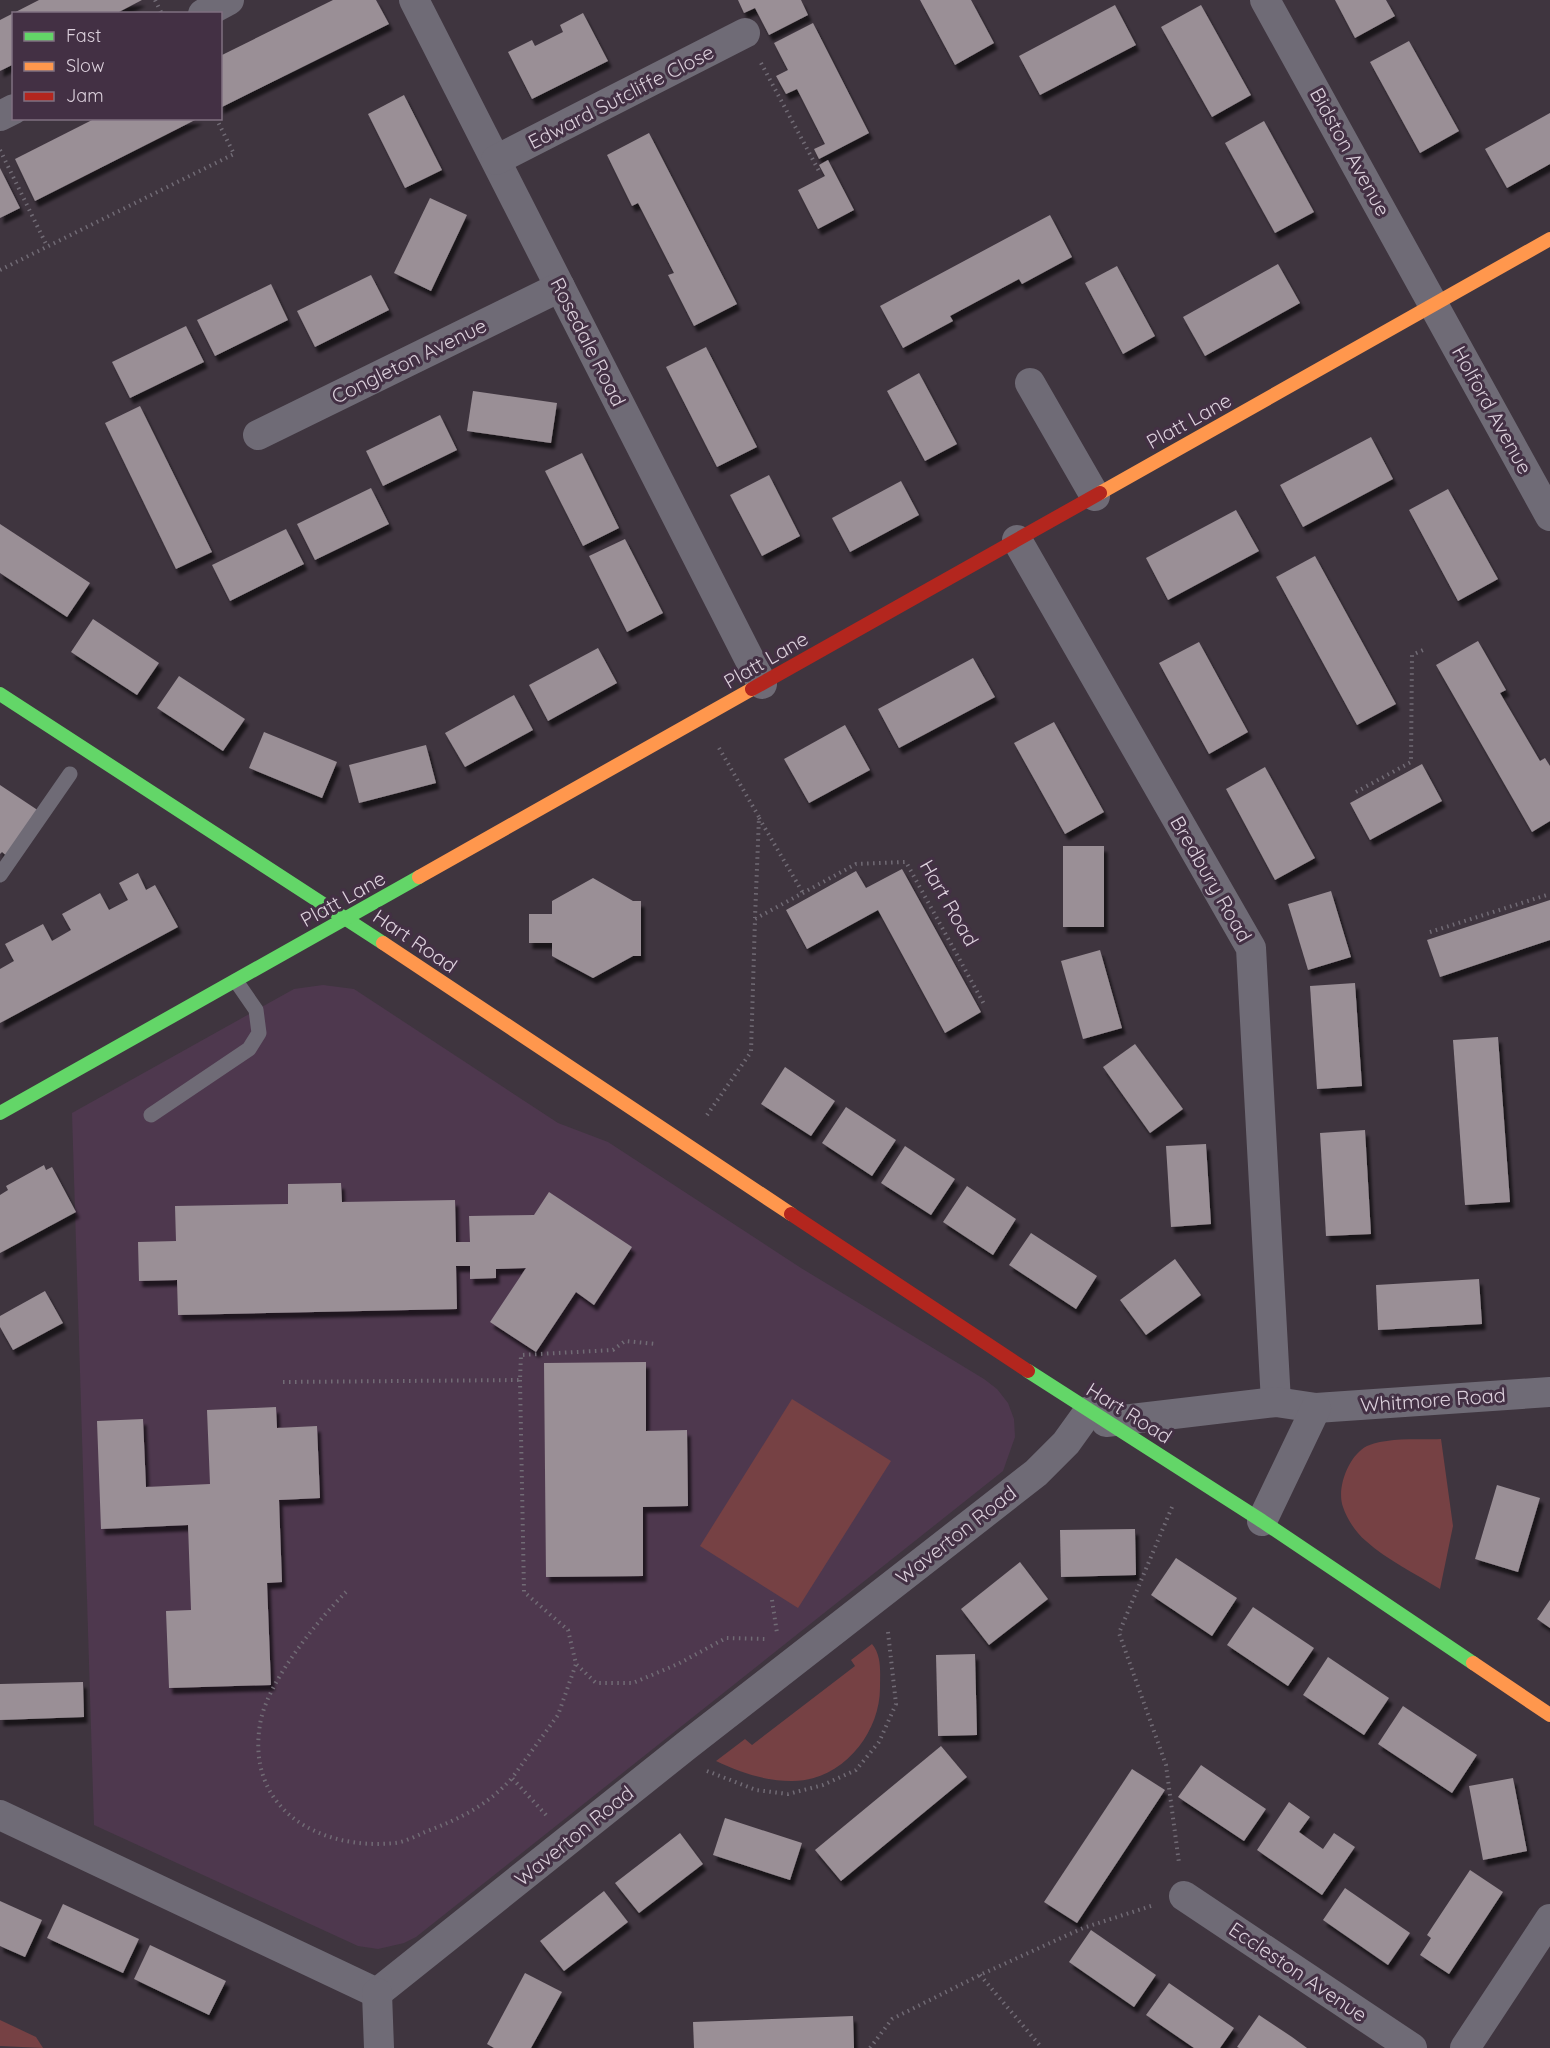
<svg xmlns="http://www.w3.org/2000/svg" width="1550" height="2048" viewBox="0 0 1550 2048" font-family="Quicksand,sans-serif">
	<style>
		.built { fill: #4e384e }
		.green { fill: #764144 }
		.building { fill: #9a8f96; filter: url(#shadow) }
		.lines { fill: none; stroke-linecap: round; stroke-linejoin: round }
		.path { stroke: #716b75; stroke-width: 4; stroke-dasharray: 1.5 4.5; stroke-linecap: butt }
		.lane { stroke: #6f6b76; stroke-width: 15 }
		.street { stroke: #6f6b76; stroke-width: 30 }
		.fast { stroke: #63d668; stroke-width: 14 }
		.slow { stroke: #ff974d; stroke-width: 14 }
		.jam { stroke: #b3261e; stroke-width: 14 }
		.labels { text-anchor: middle; stroke-width: 6; stroke-linejoin: round; paint-order: stroke }
		.street-label { font-size: 20px; fill: #dcd0dc; stroke: #433044 }
	</style>
	<defs>
		<filter id="shadow"><feDropShadow dx="3.5" dy="6" stdDeviation="1.5" flood-color="#0009"/></filter>
	</defs>
	<rect width="100%" height="100%" fill="#3f353f"/>
	<polygon class="built" points="323,985 354,989 558,1123 608,1142 801,1268 984,1379 997,1389 1008,1403 1014,1419 1015,1437 1003,1471 416,1937 404,1943 378,1949 358,1946 94,1825 72,1113 294,989"/>
	<g class="green">
		<polygon points="792,1399 891,1461 798,1608 700,1546"/>
		<path d="M1441 1439 1453 1526 1440 1589C1416 1574 1387 1560 1366 1541 1356 1533 1347 1519 1343 1507 1336 1488 1349 1455 1367 1446 1388 1437 1419 1440 1441 1439Z"/>
		<path d="M872 1644C882 1656 880 1672 880 1688 880 1734 841 1782 791 1781 764 1781 740 1772 716 1761L745 1739 752 1745 855 1666 851 1660Z"/>
		<polygon points="0,2020 36,2037 43,2048 0,2046"/>
	</g>
	<g class="building">
		<polygon points="39,0 142,0 115,14 14,14 14,64 0,71 0,20"/>
		<polygon points="333,0 376,0 389,24 220,108 220,56"/>
		<polygon points="738,0 801,0 808,15 769,35 755,8 744,13"/>
		<polygon points="920,0 971,0 994,43 955,65"/>
		<polygon points="1335,0 1386,0 1395,16 1355,38"/>
		<polygon points="1115,5 1136,45 1040,95 1019,56"/>
		<polygon points="1201,5 1251,95 1212,117 1161,27"/>
		<polygon points="583,13 608,61 532,99 508,52 532,40 535,46 563,32 560,25"/>
		<polygon points="813,23 869,133 819,159 814,149 825,144 797,89 786,94 776,76 788,70 774,43"/>
		<polygon points="1409,41 1459,131 1420,153 1370,62"/>
		<polygon points="404,95 442,170 405,188 368,114"/>
		<polygon points="1550,113 1550,164 1507,188 1485,149"/>
		<polygon points="96,118 199,118 35,201 15,159"/>
		<polygon points="1264,121 1314,212 1275,233 1225,143"/>
		<polygon points="649,133 737,304 694,326 668,275 674,273 638,203 632,206 607,155"/>
		<polygon points="828,160 854,210 818,229 798,190 825,176 819,165"/>
		<polygon points="0,168 20,208 0,218"/>
		<polygon points="430,198 467,215 431,291 394,273"/>
		<polygon points="1050,215 1072,257 1022,284 1019,279 950,316 953,321 903,348 880,306"/>
		<polygon points="1278,264 1300,303 1205,356 1183,317"/>
		<polygon points="1117,266 1155,336 1123,354 1085,283"/>
		<polygon points="371,275 389,310 315,347 297,311"/>
		<polygon points="271,284 288,320 215,356 197,320"/>
		<polygon points="186,326 204,362 130,398 112,362"/>
		<polygon points="706,347 757,447 717,467 666,367"/>
		<polygon points="919,373 957,444 925,461 887,391"/>
		<polygon points="473,391 557,403 551,443 467,431"/>
		<polygon points="140,406 212,552 176,569 105,423"/>
		<polygon points="440,415 457,450 383,486 366,451"/>
		<polygon points="1371,437 1393,479 1303,527 1280,485"/>
		<polygon points="582,453 619,528 583,546 545,471"/>
		<polygon points="769,475 800,536 762,556 730,495"/>
		<polygon points="901,481 919,515 850,552 832,518"/>
		<polygon points="371,488 389,524 315,560 297,524"/>
		<polygon points="1448,489 1498,579 1458,601 1409,510"/>
		<polygon points="1236,510 1259,551 1168,600 1146,558"/>
		<polygon points="0,524 90,583 67,617 0,573"/>
		<polygon points="286,529 304,564 230,601 212,565"/>
		<polygon points="625,539 663,613 627,632 589,556"/>
		<polygon points="1315,556 1396,704 1357,725 1276,577"/>
		<polygon points="93,619 159,663 137,695 71,652"/>
		<polygon points="1478,641 1506,690 1500,693 1540,761 1545,758 1550,766 1550,821 1532,832 1436,665"/>
		<polygon points="1199,642 1248,732 1209,754 1159,663"/>
		<polygon points="598,648 617,683 548,721 529,685"/>
		<polygon points="973,658 995,697 899,748 878,709"/>
		<polygon points="179,676 245,719 223,751 157,708"/>
		<polygon points="514,695 533,730 465,767 445,733"/>
		<polygon points="1054,722 1104,812 1065,834 1014,743"/>
		<polygon points="845,725 870,770 809,803 784,759"/>
		<polygon points="264,732 337,762 322,798 249,768"/>
		<polygon points="426,745 436,783 359,803 349,765"/>
		<polygon points="1422,764 1442,801 1370,840 1350,803"/>
		<polygon points="1265,767 1315,858 1275,880 1226,789"/>
		<polygon points="0,785 39,811 8,857 2,852 0,854"/>
		<rect x="1063" y="846" width="41" height="81"/>
		<polygon points="902,869 981,1012 945,1033 878,910 807,949 786,910 856,871 866,888"/>
		<polygon points="138,873 146,890 155,885 178,927 0,1023 0,969 14,961 5,944 43,924 52,941 71,930 62,914 100,893 109,910 128,900 119,883"/>
		<polygon points="593,878 633,901 641,901 641,956 633,956 593,978 552,956 552,943 529,943 529,914 552,914 552,901"/>
		<polygon points="1331,891 1351,957 1308,970 1288,904"/>
		<polygon points="1550,900 1550,940 1440,977 1427,940"/>
		<polygon points="1100,950 1122,1028 1083,1039 1061,961"/>
		<polygon points="1355,983 1362,1086 1317,1089 1310,986"/>
		<polygon points="1498,1037 1510,1202 1465,1205 1453,1040"/>
		<polygon points="1135,1044 1183,1109 1150,1133 1103,1067"/>
		<polygon points="785,1067 835,1101 811,1136 761,1104"/>
		<polygon points="846,1107 896,1140 872,1176 822,1143"/>
		<polygon points="1365,1130 1371,1234 1326,1236 1320,1133"/>
		<polygon points="1206,1144 1211,1224 1171,1227 1166,1146"/>
		<polygon points="905,1146 955,1179 931,1215 881,1183"/>
		<polygon points="44,1165 46,1170 52,1167 76,1212 0,1253 0,1195 8,1190 6,1186"/>
		<polygon points="341,1183 342,1202 455,1200 456,1242 470,1242 469,1216 534,1215 549,1192 632,1247 594,1305 576,1292 536,1352 490,1322 526,1268 496,1269 496,1278 470,1279 470,1266 456,1266 457,1309 178,1315 177,1280 139,1281 138,1242 176,1241 175,1206 288,1204 288,1184"/>
		<polygon points="967,1186 1016,1219 993,1255 943,1222"/>
		<polygon points="1031,1233 1097,1276 1076,1309 1009,1265"/>
		<polygon points="1175,1259 1201,1295 1146,1335 1120,1300"/>
		<polygon points="1479,1279 1482,1324 1378,1330 1376,1285"/>
		<polygon points="45,1291 63,1323 13,1350 0,1327 0,1316"/>
		<polygon points="646,1362 646,1431 687,1430 688,1506 643,1507 643,1576 546,1577 544,1363"/>
		<polygon points="276,1407 277,1428 317,1426 320,1498 279,1500 282,1582 267,1583 271,1685 169,1688 166,1611 191,1610 188,1525 101,1529 97,1421 143,1419 146,1487 210,1484 207,1410"/>
		<polygon points="1497,1485 1540,1498 1518,1572 1475,1559"/>
		<polygon points="1135,1529 1136,1575 1061,1577 1060,1530"/>
		<polygon points="1176,1558 1237,1598 1212,1636 1151,1595"/>
		<polygon points="1020,1562 1048,1599 989,1645 961,1609"/>
		<polygon points="1550,1600 1550,1628 1537,1619"/>
		<polygon points="1253,1607 1314,1648 1288,1686 1227,1645"/>
		<polygon points="975,1654 977,1735 938,1736 936,1655"/>
		<polygon points="1328,1657 1389,1698 1364,1735 1303,1695"/>
		<polygon points="83,1682 84,1717 0,1720 0,1684"/>
		<polygon points="1403,1706 1477,1755 1452,1793 1378,1744"/>
		<polygon points="941,1746 967,1777 841,1881 815,1850"/>
		<polygon points="1201,1765 1266,1809 1244,1841 1178,1797"/>
		<polygon points="1132,1769 1165,1790 1077,1923 1044,1902"/>
		<polygon points="1513,1778 1527,1851 1483,1860 1469,1786"/>
		<polygon points="1289,1802 1310,1817 1299,1832 1323,1849 1334,1833 1355,1847 1322,1895 1257,1850"/>
		<polygon points="725,1818 802,1843 790,1880 713,1855"/>
		<polygon points="680,1833 703,1864 639,1913 615,1883"/>
		<polygon points="1470,1870 1503,1892 1449,1974 1420,1955 1431,1938 1427,1935"/>
		<polygon points="1345,1888 1410,1933 1388,1965 1323,1920"/>
		<polygon points="604,1891 628,1922 564,1971 540,1941"/>
		<polygon points="0,1901 42,1920 25,1957 0,1946"/>
		<polygon points="63,1904 139,1939 123,1973 47,1938"/>
		<polygon points="1091,1930 1156,1975 1134,2007 1069,1962"/>
		<polygon points="150,1945 226,1981 209,2015 134,1979"/>
		<polygon points="525,1973 562,1992 531,2048 494,2048 487,2044"/>
		<polygon points="1169,1983 1234,2028 1220,2048 1194,2048 1146,2015"/>
		<polygon points="1259,2015 1292,2037 1307,2048 1239,2048 1237,2047"/>
		<polygon points="853,2016 854,2048 694,2048 693,2022"/>
	</g>
	<g class="lines">
		<g class="path">
			<polyline points="155,0 162,14"/>
			<polyline points="761,63 820,173"/>
			<polyline points="0,150 47,246"/>
			<polyline points="0,270 234,154 216,118"/>
			<polyline points="719,748 759,817 755,918"/>
			<polyline points="1356,792 1411,762 1412,655 1423,650"/>
			<polyline points="759,818 803,893"/>
			<polyline points="1430,932 1550,894"/>
			<polyline points="707,1115 751,1052 755,919 856,864 906,862 984,1004"/>
			<polyline points="520,1380 524,1592 568,1630 576,1664 596,1683 633,1683 678,1664 726,1638 768,1639"/>
			<polyline points="283,1382 520,1380 521,1355 613,1350 625,1341 656,1344"/>
			<polyline points="1172,1507 1119,1633 1166,1765 1179,1863"/>
			<path d="M346 1592C317 1621 270 1679 261 1719 243 1807 317 1851 395 1843 405 1842 416 1836 425 1832 459 1819 487 1806 512 1778"/>
			<polyline points="772,1600 777,1633"/>
			<polyline points="707,1771 756,1790 788,1794 823,1785 856,1770 879,1742 896,1704 888,1632"/>
			<polyline points="546,1815 512,1778 558,1715 576,1664"/>
			<polyline points="980,1975 1042,2048"/>
			<polyline points="870,2048 892,2019 980,1975 1083,1928 1151,1906"/>
		</g>
		<g class="lane">
			<polyline points="0,875 70,774"/>
			<polyline points="151,1115 249,1049 259,1033 256,1010 236,981"/>
		</g>
		<g class="street">
			<polyline points="414,0 762,684"/>
			<polyline points="1265,0 1550,516"/>
			<polyline points="203,14 229,0"/>
			<polyline points="0,116 14,109"/>
			<polyline points="496,160 745,33"/>
			<polyline points="1030,383 1095,496"/>
			<polyline points="258,435 560,287"/>
			<polyline points="1017,540 1251,948 1276,1402"/>
			<polyline points="1106,1422 1276,1402 1316,1408 1550,1392"/>
			<polyline points="1262,1521 1316,1408"/>
			<polyline points="0,1815 377,1993"/>
			<polyline points="1184,1896 1412,2048"/>
			<polyline points="377,1993 686,1746 1036,1473 1066,1443 1089,1411"/>
			<polyline points="377,1993 379,2048"/>
			<polyline points="1465,2048 1550,1919"/>
		</g>
		<g class="fast">
			<polyline points="0,694 383,943"/>
			<polyline points="0,1113 419,877"/>
			<polyline points="1028,1371 1262,1521 1473,1663"/>
		</g>
		<g class="slow">
			<polyline points="1100,493 1550,239"/>
			<polyline points="419,877 752,689"/>
			<polyline points="383,943 791,1214"/>
			<polyline points="1473,1663 1550,1715"/>
		</g>
		<g class="jam">
			<polyline points="752,689 1100,493"/>
			<polyline points="791,1214 1028,1371"/>
		</g>
	</g>
	<g class="labels">
		<g class="street-label">
			<text transform="translate(621 97) rotate(-27)" y="7">Edward Sutcliffe Close</text>
			<text transform="translate(1350 152) rotate(61)" y="7">Bidston Avenue</text>
			<text transform="translate(588 342) rotate(63)" y="7">Rosedale Road</text>
			<text transform="translate(409 361) rotate(-26)" y="7">Congleton Avenue</text>
			<text transform="translate(1492 410) rotate(61)" y="7">Holford Avenue</text>
			<text transform="translate(1189 421) rotate(-29)" y="7">Platt Lane</text>
			<text transform="translate(766 660) rotate(-30)" y="7">Platt Lane</text>
			<text transform="translate(1211 879) rotate(60)" y="7">Bredbury Road</text>
			<text transform="translate(343 899) rotate(-29)" y="7">Platt Lane</text>
			<text transform="translate(949 903) rotate(60)" y="7">Hart Road</text>
			<text transform="translate(415 941) rotate(34)" y="7">Hart Road</text>
			<text transform="translate(1433 1400) rotate(-4)" y="7">Whitmore Road</text>
			<text transform="translate(1129 1413) rotate(32)" y="7">Hart Road</text>
			<text transform="translate(956 1535) rotate(-38)" y="7">Waverton Road</text>
			<text transform="translate(574 1836) rotate(-39)" y="7">Waverton Road</text>
			<text transform="translate(1298 1972) rotate(34)" y="7">Eccleston Avenue</text>
		</g>
	</g>
	<rect x="12" y="12" width="210" height="108" fill="#433044" stroke="#807081" stroke-width="1.5"/>
	<rect x="24" y="32" width="30" height="9" fill="#63d668" stroke="#807081" stroke-width="1.5"/>
	<text x="66" y="42" font-size="18" fill="#dcd0dc">Fast</text>
	<rect x="24" y="62" width="30" height="9" fill="#ff974d" stroke="#807081" stroke-width="1.5"/>
	<text x="66" y="72" font-size="18" fill="#dcd0dc">Slow</text>
	<rect x="24" y="92" width="30" height="9" fill="#b3261e" stroke="#807081" stroke-width="1.5"/>
	<text x="66" y="102" font-size="18" fill="#dcd0dc">Jam</text>
</svg>
